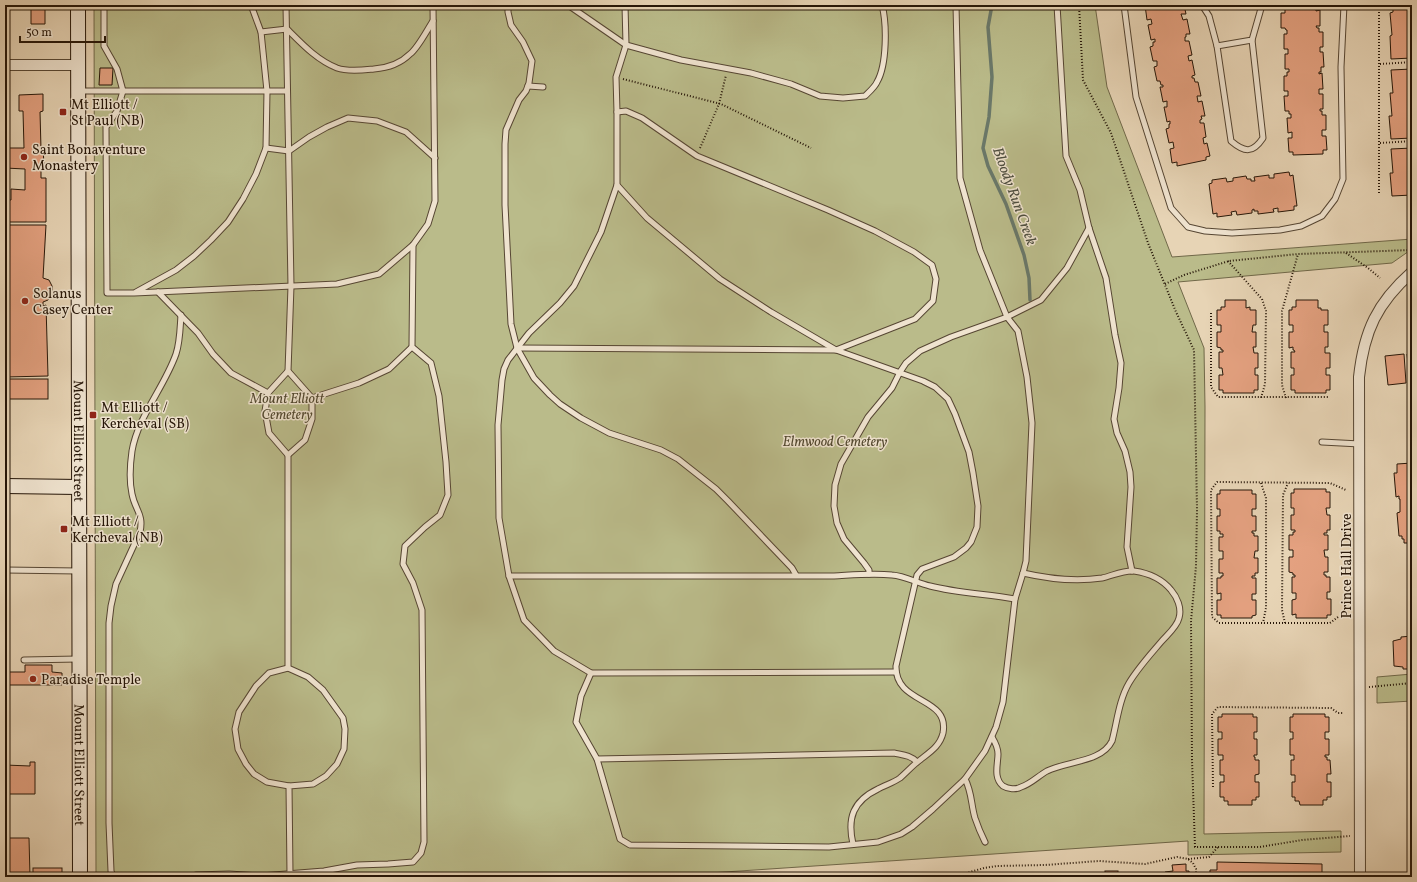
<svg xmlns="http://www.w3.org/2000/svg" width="1417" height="882" viewBox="0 0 1417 882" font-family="Vollkorn,serif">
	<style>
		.green { fill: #babb8a; stroke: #706849 }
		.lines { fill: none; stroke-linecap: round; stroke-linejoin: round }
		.stream { stroke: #6a7869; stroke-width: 3.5 }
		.building { fill: #e4a180; stroke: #261608 }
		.lane-casing { stroke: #564633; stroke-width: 7 }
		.street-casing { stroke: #564633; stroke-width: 12 }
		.secondary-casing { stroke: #261608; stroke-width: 16 }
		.path { stroke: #261608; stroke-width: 2; stroke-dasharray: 1 2; stroke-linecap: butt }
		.lane { stroke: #efe3cf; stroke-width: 5 }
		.street { stroke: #efe3cf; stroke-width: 10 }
		.secondary { stroke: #efe3cf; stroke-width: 14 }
		.poi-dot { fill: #8f2418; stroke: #efe3cf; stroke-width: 1.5 }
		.labels { text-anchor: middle; stroke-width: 3; stroke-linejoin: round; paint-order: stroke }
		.poi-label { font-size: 14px; fill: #261608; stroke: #efe3cf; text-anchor: start }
		.park-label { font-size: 14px; font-style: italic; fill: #52482f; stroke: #efe3cf }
		.street-label { font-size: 14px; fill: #261608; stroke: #efe3cf }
		.water-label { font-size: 15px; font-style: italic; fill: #4e4f40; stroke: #efe3cf }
	</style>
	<rect width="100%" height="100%" fill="#e7d4b5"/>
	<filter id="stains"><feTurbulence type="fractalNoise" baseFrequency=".005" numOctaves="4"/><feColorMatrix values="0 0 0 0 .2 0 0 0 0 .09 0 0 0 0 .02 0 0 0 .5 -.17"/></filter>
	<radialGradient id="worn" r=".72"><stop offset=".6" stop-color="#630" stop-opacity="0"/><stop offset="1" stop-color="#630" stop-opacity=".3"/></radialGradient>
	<g class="green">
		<polygon points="94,5 1095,5 1107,87 1172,257 1412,239 1412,249 1392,263 1178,282 1204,348 1205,407 1204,834 1341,831 1341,852 1188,855 1188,841 650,877 96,877"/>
		<polygon points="1412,674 1412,701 1377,703 1377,677"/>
	</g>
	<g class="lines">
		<polyline class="stream" points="992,5 988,27 992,77 989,117 983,148 988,166 1006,204 1024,255 1029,278 1030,300"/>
	</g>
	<g class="building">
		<polygon points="31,5 59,5 59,9 45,9 45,24 31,24"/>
		<polygon points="1145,5 1184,5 1186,14 1181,14 1183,20 1187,19 1190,34 1186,34 1186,37 1185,37 1185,41 1189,41 1192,55 1188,56 1189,61 1192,60 1195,75 1192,76 1192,78 1194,78 1195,82 1198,82 1201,96 1197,96 1198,102 1202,101 1205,116 1201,116 1202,119 1200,120 1200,123 1204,123 1206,137 1203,138 1204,144 1207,143 1210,156 1206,157 1206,160 1177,166 1177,162 1172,163 1170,149 1174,148 1173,142 1169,143 1166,129 1169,128 1169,124 1170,124 1170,121 1167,122 1164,107 1167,107 1167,101 1163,102 1160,87 1163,87 1163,85 1161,85 1160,81 1157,81 1154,67 1157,66 1157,61 1153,61 1150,47 1153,46 1153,42 1155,42 1155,39 1151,40 1148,25 1152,24 1151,19 1147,20"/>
		<polygon points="1281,5 1319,5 1316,5 1316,11 1320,10 1320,26 1316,26 1317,28 1319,28 1319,32 1323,32 1323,47 1320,47 1320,52 1323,52 1324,67 1321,67 1321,72 1319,72 1319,74 1322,73 1323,89 1319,89 1319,94 1323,94 1323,109 1320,109 1320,111 1322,111 1322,115 1326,115 1326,130 1322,130 1322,136 1326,136 1327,150 1323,150 1323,154 1293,155 1293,152 1289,152 1288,138 1292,138 1292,132 1288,133 1287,118 1291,118 1291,114 1289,114 1289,111 1285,111 1284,96 1288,96 1288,91 1284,91 1284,76 1287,76 1287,72 1289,72 1289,69 1285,69 1285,54 1288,54 1288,49 1284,49 1284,34 1287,34 1287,30 1286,30 1285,28 1281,28 1281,13 1285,13 1285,7 1281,7"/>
		<polygon points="1393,5 1412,5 1412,58 1391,59 1390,36 1392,35 1390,13 1393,12"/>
		<polygon points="100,68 113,68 112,85 99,85"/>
		<polygon points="1412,69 1412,138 1391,139 1389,116 1392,116 1390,93 1393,93 1391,70"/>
		<polygon points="43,94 43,111 40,112 41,149 43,149 44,164 41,165 41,178 46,178 46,222 5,222 5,200 11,200 11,189 25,190 25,169 5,168 5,148 24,148 23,111 19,111 19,95"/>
		<polygon points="1412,148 1412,195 1392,196 1390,173 1393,173 1391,149"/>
		<polygon points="1289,172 1290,176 1293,175 1297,206 1294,206 1294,210 1278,212 1278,208 1273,209 1274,212 1258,214 1258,211 1254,211 1254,209 1252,210 1252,213 1237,215 1236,211 1231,212 1232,215 1217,217 1217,213 1213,214 1209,184 1212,183 1212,180 1226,178 1227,182 1233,181 1233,178 1246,176 1247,179 1251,179 1251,181 1255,181 1254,177 1269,175 1269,178 1274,178 1274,174"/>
		<polygon points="5,225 46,225 43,278 49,280 52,286 52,295 48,300 43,302 43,306 46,305 48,376 5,377"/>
		<polygon points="1225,300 1246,300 1246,308 1250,307 1250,310 1256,310 1256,325 1253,325 1252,332 1256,332 1256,347 1253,347 1254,353 1258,353 1258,368 1255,368 1255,375 1258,375 1258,390 1254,390 1254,393 1223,393 1223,390 1219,390 1219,375 1223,375 1222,368 1219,368 1219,352 1223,352 1223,350 1221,350 1221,348 1217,347 1217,332 1221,332 1221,325 1217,325 1217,310 1221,310 1221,307 1225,307"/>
		<polygon points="1296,300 1318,300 1318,308 1321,308 1321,310 1328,310 1328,325 1324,325 1324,332 1328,332 1328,347 1325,347 1325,353 1330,353 1330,368 1326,368 1326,375 1330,375 1330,390 1326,390 1326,393 1295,393 1295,390 1291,390 1291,375 1294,375 1294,368 1291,368 1291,352 1295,352 1294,350 1293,350 1293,347 1289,348 1289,332 1293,332 1293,325 1289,325 1289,310 1292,310 1292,307 1296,307"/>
		<polygon points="1404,354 1406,383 1388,385 1385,356"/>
		<polygon points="1407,354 1412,354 1412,383 1410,383"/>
		<rect x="5" y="379" width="43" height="20"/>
		<polygon points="1412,463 1412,543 1404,543 1404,539 1402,539 1402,536 1399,536 1397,513 1400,512 1400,499 1399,499 1399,496 1396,497 1394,473 1397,473 1397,464"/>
		<polygon points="1294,489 1326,489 1326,492 1330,492 1330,508 1326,508 1327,515 1330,515 1330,530 1327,530 1327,533 1324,533 1324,535 1328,535 1328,550 1324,550 1325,557 1328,557 1328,572 1324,572 1324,575 1326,575 1326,577 1330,577 1330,592 1327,592 1327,599 1331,599 1331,615 1327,615 1327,618 1296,618 1296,614 1292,615 1292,600 1296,599 1296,593 1292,593 1292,577 1295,577 1295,575 1293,575 1293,573 1289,572 1289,557 1293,557 1293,550 1289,550 1289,535 1293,535 1293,532 1295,532 1295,530 1291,530 1291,515 1294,515 1294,508 1291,508 1291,493 1294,493"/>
		<polygon points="1220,490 1252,490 1252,494 1256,494 1256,509 1252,509 1252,516 1256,516 1256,531 1252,531 1252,533 1254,533 1254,536 1258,536 1258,551 1255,551 1254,558 1258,558 1258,573 1255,573 1255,576 1252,576 1252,578 1256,578 1256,594 1252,594 1252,600 1256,600 1256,615 1252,616 1252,618 1221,618 1221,615 1217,615 1217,600 1221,600 1221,593 1217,594 1217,578 1221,578 1221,576 1223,576 1223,573 1219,573 1219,559 1223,559 1223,551 1219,551 1219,537 1223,537 1223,534 1220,534 1220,531 1217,531 1217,516 1220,516 1220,509 1217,509 1217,494 1220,494"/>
		<polygon points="1412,636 1412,669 1403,669 1403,667 1394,666 1393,641 1401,639 1401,637"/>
		<polygon points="25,665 52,665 52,672 62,673 62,685 5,685 5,672 25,672"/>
		<polygon points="1222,714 1253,714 1253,717 1257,717 1257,732 1254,732 1254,739 1257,739 1257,755 1254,755 1254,757 1255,757 1255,760 1259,760 1259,774 1255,775 1255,782 1259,782 1259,797 1256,797 1256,800 1252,800 1252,805 1228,805 1228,801 1224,801 1224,797 1220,797 1220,782 1224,782 1224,775 1220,775 1220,760 1223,760 1223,755 1218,755 1218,739 1222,739 1222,732 1218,732 1218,717 1222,717"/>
		<polygon points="1293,714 1325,714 1325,717 1329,717 1329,732 1325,732 1325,739 1329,739 1329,755 1325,755 1325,757 1327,757 1327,760 1330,760 1331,774 1327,774 1327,782 1331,782 1331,797 1327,797 1327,800 1323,800 1323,805 1300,805 1299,801 1295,801 1295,797 1292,797 1292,782 1295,782 1295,775 1291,775 1291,760 1294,760 1294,755 1290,755 1290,739 1293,739 1293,732 1290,732 1290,717 1293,717"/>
		<polygon points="30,762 35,762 35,794 5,794 5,765 30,766"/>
		<polygon points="8,838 29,838 30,877 9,877"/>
		<polygon points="1217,862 1322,864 1322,873 1328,873 1328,877 1210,877 1210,870 1217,870"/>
		<polygon points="1186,864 1186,871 1189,871 1189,877 1165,877 1165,872 1173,871 1172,865"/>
		<rect x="33" y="868" width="29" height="9"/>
		<rect x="1105" y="871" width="13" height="6"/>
	</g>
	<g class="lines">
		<g class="lane-casing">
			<g id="lane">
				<polyline points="104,5 104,46 117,69 123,91 117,111 106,127 107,293 134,293 337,284 379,274 413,245 428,224 435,201 433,5"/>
				<polyline points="286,5 291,286 288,371 312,398 312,419 305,440 288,455 288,668 308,677 323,690 343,718 345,729 344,749 337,764 326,776 313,784 289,786 290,874"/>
				<polyline points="508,5 508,12 511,25 523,42 532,61 529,83 526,91 519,100 506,130 505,144 505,205 511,324 517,348 534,378 550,395 560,404 581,418 609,433 661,450 678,459 716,489 728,501 792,568 796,575"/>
				<path d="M568 5 626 45 681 60 751 73 791 84 820 96 843 98 865 96C869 92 875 87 877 82 887 65 887 24 882 5"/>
				<path d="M625 5 626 45 616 77 617 112V185L647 218 720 279 771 312 836 350 923 381 935 387 948 399 955 414 969 452 973 473 978 506 977 527 971 542 966 548 954 557 922 569 917 575 896 666C895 705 950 696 943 733 940 746 930 752 920 760 913 765 907 772 900 778 893 783 885 785 878 789 853 801 847 818 853 844"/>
				<polyline points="1057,5 1066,156 1080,190 1089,228 1106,278 1115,335 1121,363 1119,388 1114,419 1117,433 1125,451 1130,472 1131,487 1127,547 1132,571"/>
				<polyline points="1124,5 1136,97 1171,208 1188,227 1205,231 1232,233 1280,230 1301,226 1322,216 1335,199 1343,179 1341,67 1344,5"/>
				<path d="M1202 5 1209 16 1217 46 1231 141C1245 153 1253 153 1263 138L1252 40"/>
				<path d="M261 32 287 29C302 44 317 60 337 68 348 72 363 70 374 69 387 68 401 63 410 54 418 48 427 30 433 21"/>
				<polyline points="1217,46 1252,40 1262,5"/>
				<polyline points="528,86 543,87"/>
				<polyline points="79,91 287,91"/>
				<polyline points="266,148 289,151 309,137 327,127 348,118 377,121 406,132 435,158"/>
				<polyline points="617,185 601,232 574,286 560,303 529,333 508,360 504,369 502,380 498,425 499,518 509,576 524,620 554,651 591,673 896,672"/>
				<polyline points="136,292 176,270 194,256 211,240 228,222 243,199 256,174 266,148 267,91 261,32 251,5"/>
				<polyline points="158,292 198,333 213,354 231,373 268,393"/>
				<polyline points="517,348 836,350 915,319 933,301 936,279 932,265 914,252 875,231 828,210 697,156 642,118 626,111 617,112"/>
				<polyline points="288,371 268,393 265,411 269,433 288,455"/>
				<polyline points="312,398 359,383 389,369 412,347"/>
				<polyline points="1322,442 1360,444"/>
				<polyline points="5,570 78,571"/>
				<polyline points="869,574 869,570 864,563 844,539 837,523 834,506 835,485 841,464 868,417 892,388 900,372 906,363 920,351 951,337 1007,317 1041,300 1067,268 1089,228"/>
				<path d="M509 576H834C853 575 872 573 892 575 905 576 917 583 930 586 957 593 987 594 1015 599"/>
				<polyline points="24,660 78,659"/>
				<polyline points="288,668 269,673 256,686 239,712 235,729 238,749 246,764 254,774 267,782 289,786"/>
				<polyline points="591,673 581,696 576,722 597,759 620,839 630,845 829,847 878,842 901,834 912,827 933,809 965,779 985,751 996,727 1003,702 1015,599 1023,573 1026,561 1032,423 1027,377 1018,331 1007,317 980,250 960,178 956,5"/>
				<path d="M992 737C995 742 998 747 998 754 998 764 993 778 1003 786 1008 789 1016 790 1021 787 1031 784 1038 776 1047 771 1068 761 1102 762 1112 741 1117 722 1119 700 1129 683 1138 668 1150 655 1161 642 1167 635 1177 627 1179 618 1182 608 1177 597 1171 590 1162 579 1148 573 1134 571 1123 570 1112 576 1102 578 1075 582 1049 579 1023 573"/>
				<path d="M597 759 894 753C903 755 910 755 917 762"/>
				<path d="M965 779C972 792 971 805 975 818 978 827 981 834 985 842"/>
				<path d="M113 877 111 871 109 823V623L111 606 116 584 140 532C144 514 135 510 132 494 129 480 130 465 132 451 138 416 164 388 176 354 180 342 180 329 181 315"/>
				<polyline points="191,877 196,875 229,874 261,876 324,871 357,865 388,864 413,862 421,853 424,842 422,610 413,583 403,564 405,546 425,527 440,515 448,495 446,462 439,396 431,363 412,347 413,245"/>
			</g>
		</g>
		<g class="street-casing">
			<g id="street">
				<polyline points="5,65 78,65"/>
				<path d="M1360 877 1359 377C1364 331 1377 303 1412 272"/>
			</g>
		</g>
		<g class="secondary-casing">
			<g id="secondary">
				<path id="s1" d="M78 5 80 877"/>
				<polyline points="5,486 79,487"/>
			</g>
		</g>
		<g class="path">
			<polyline points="1079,5 1083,80 1111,133 1148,243 1176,312 1194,350 1197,510 1196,566 1191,621 1192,760 1195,847 1260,847 1302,840 1350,836"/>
			<polyline points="1380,64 1412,62"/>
			<polyline points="623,79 721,104 811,148"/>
			<polyline points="1380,143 1412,141"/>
			<polyline points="700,148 719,104 726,75"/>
			<polyline points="1379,193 1379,5"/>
			<polyline points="1346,253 1368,268 1380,278"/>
			<polyline points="1228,261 1262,299 1266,311 1265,384 1261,398"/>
			<polyline points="1165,284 1184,275 1229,261 1298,254 1412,250"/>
			<polyline points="1211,313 1211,387 1218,397 1329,397"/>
			<polyline points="1286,398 1282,385 1282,311 1298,254"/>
			<polyline points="1261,483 1266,498 1266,608 1263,623"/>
			<polyline points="1344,617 1338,617 1330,623 1219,623 1212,617 1211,490 1217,482 1330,483 1346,490"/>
			<polyline points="1285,623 1282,610 1283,495 1288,483"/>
			<polyline points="1369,687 1412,683"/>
			<polyline points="1213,787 1212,714 1218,707 1331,708 1338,713 1344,713"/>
			<polyline points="1188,859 1209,857 1218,847"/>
			<polyline points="853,877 871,874 895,877"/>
			<polyline points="942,877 963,874 984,868 997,866 1045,865 1099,861 1145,864 1177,857 1188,859 1193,863 1196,869 1196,877"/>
		</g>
		<use href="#lane" class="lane"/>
		<use href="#street" class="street"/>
		<use href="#secondary" class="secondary"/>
	</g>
	<g class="poi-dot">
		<rect x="59" y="108" width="8" height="8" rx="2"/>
		<circle cx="24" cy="157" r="4"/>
		<circle cx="25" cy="301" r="4"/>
		<rect x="89" y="411" width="8" height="8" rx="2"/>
		<rect x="60" y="525" width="8" height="8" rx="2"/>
		<circle cx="33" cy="679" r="4"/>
	</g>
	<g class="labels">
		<g class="poi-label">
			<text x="71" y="109">Mt Elliott /<tspan x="71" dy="16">St Paul (NB)</tspan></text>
			<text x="32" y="154">Saint Bonaventure<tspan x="32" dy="16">Monastery</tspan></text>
			<text x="33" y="298">Solanus<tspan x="33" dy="16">Casey Center</tspan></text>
			<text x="101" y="412">Mt Elliott /<tspan x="101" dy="16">Kercheval (SB)</tspan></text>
			<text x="72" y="526">Mt Elliott /<tspan x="72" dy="16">Kercheval (NB)</tspan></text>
			<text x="41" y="684">Paradise Temple</text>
		</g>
		<g class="park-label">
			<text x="287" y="403">Mount Elliott<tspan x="287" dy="16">Cemetery</tspan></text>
			<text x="835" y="446">Elmwood Cemetery</text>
		</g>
		<g class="street-label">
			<text dy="5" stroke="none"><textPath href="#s1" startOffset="436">Mount Elliott Street</textPath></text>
			<text transform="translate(1346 566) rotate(-90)" y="5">Prince Hall Drive</text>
			<text dy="5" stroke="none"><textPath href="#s1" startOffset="760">Mount Elliott Street</textPath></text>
		</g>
		<g class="water-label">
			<text transform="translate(1015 196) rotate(70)" y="5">Bloody Run Creek</text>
		</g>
	</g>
	<rect width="1417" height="882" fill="none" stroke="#e7d4b5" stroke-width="20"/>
	<rect x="6" y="6" width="1405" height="870" fill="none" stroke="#261608" stroke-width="2"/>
	<rect x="10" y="10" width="1397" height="862" fill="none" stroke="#261608"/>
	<path d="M20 36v6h85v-6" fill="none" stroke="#261608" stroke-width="2"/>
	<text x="26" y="36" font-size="12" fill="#261608" stroke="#efe3cf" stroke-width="3" paint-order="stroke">50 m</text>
	<rect width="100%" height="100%" filter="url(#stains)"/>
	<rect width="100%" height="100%" fill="url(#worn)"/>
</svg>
